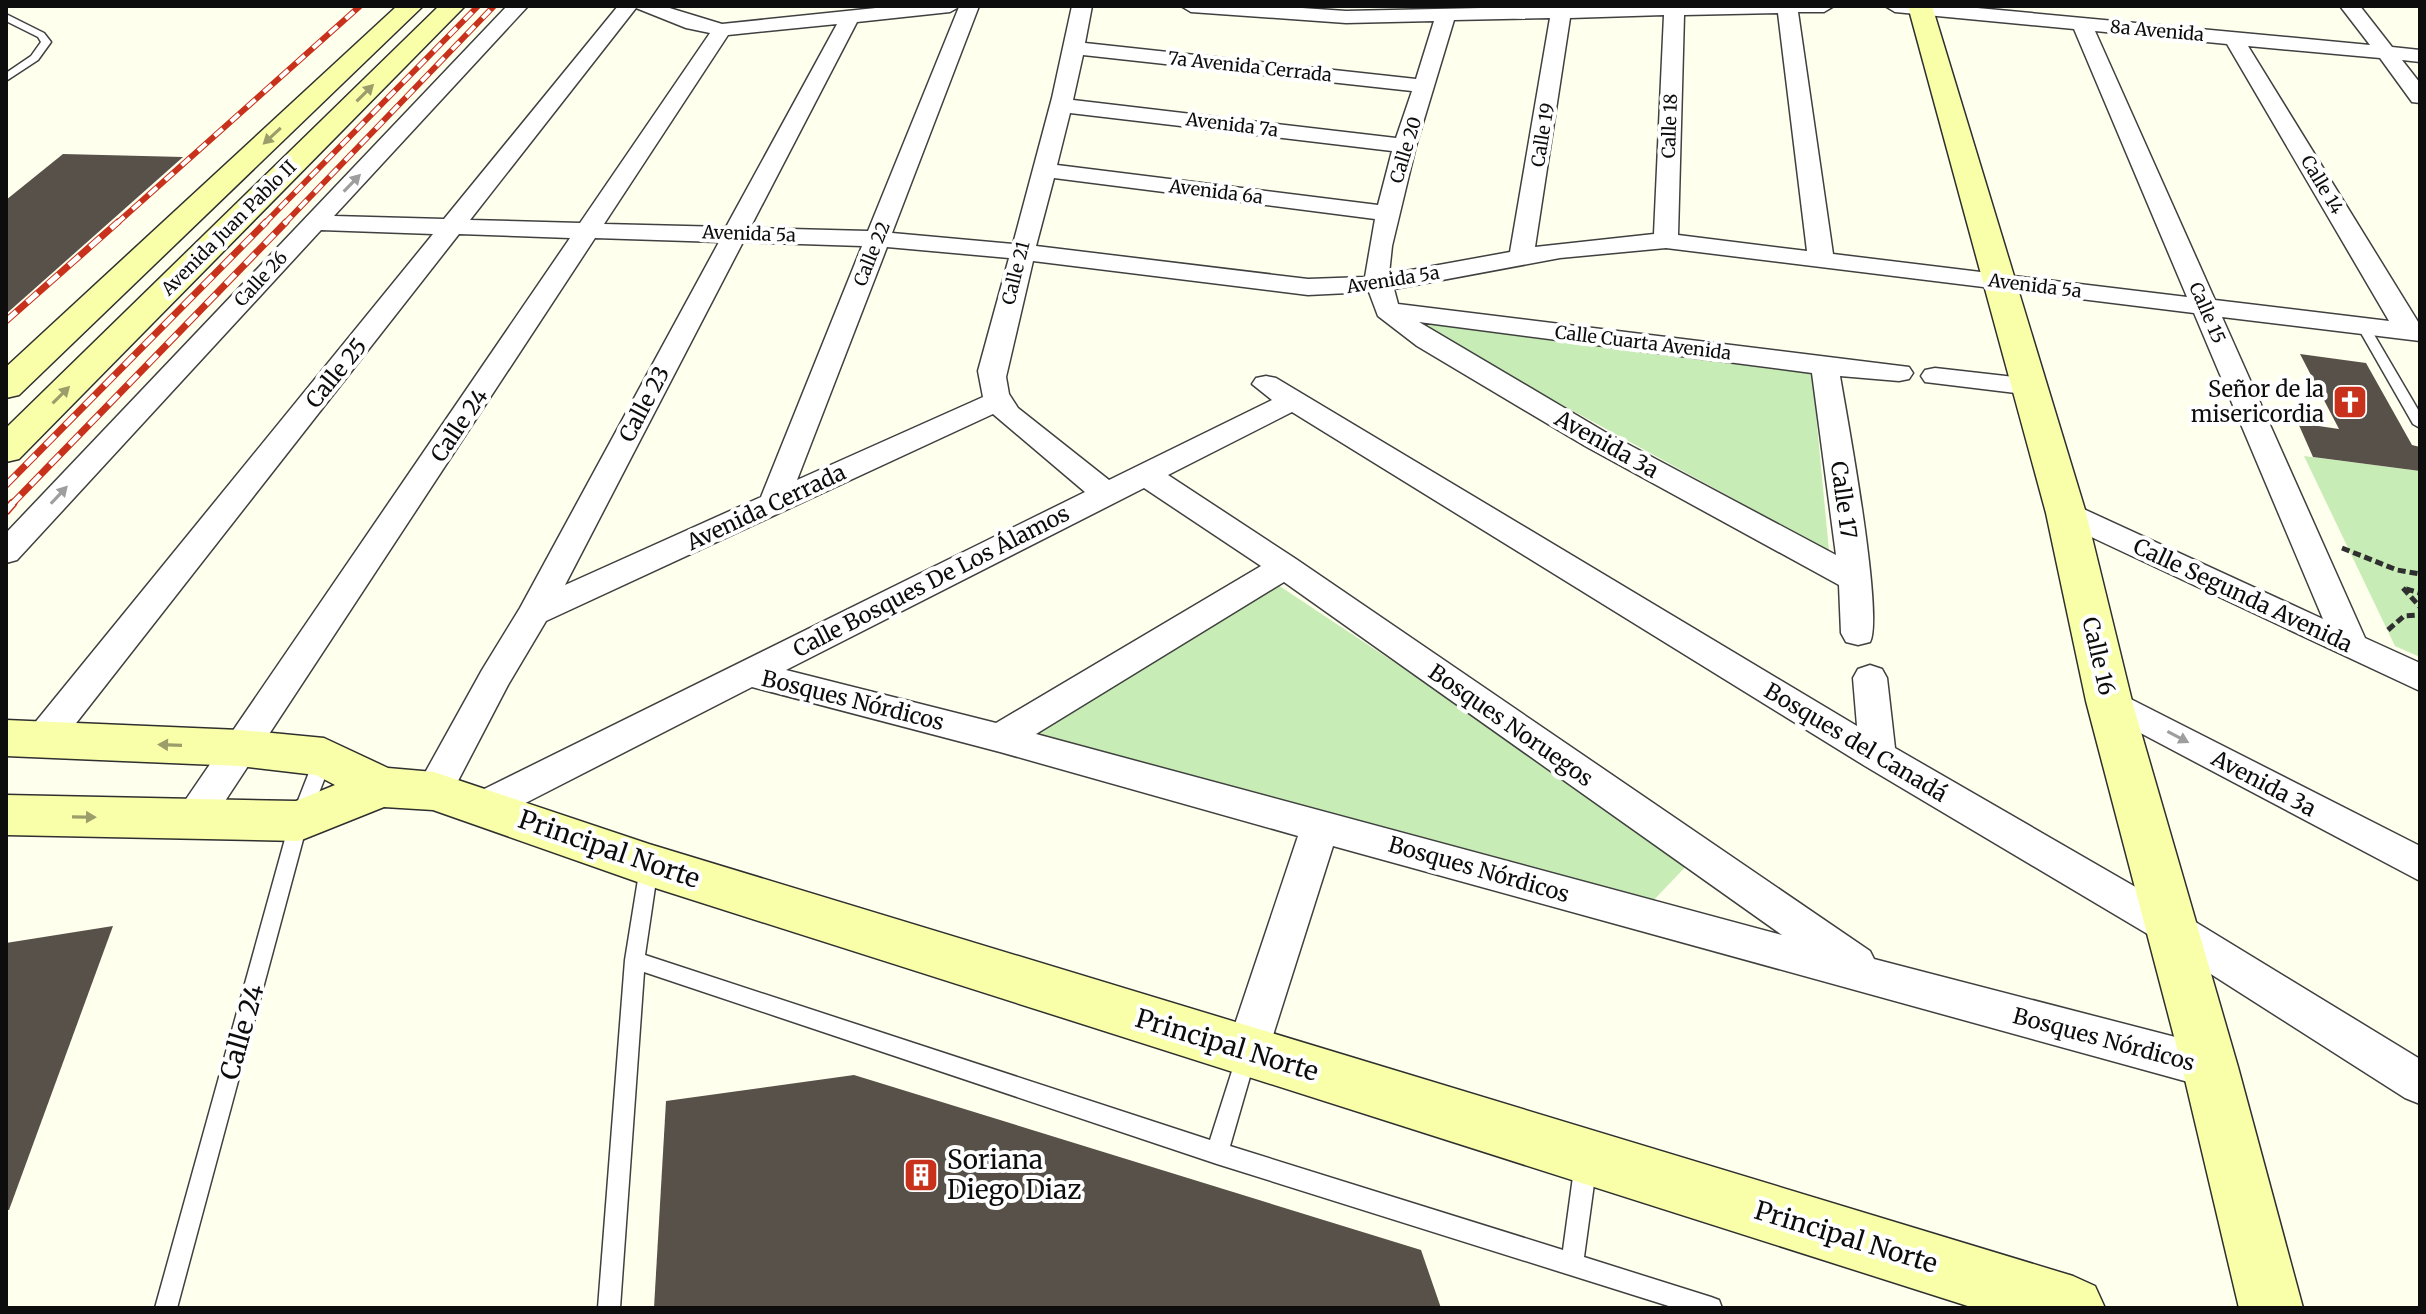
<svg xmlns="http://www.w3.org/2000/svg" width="2426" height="1314" viewBox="0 0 2426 1314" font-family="Merriweather,serif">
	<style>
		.green { fill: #c8ecb5 }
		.building { fill: #575149 }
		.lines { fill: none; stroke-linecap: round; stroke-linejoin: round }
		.lane-casing { stroke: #404040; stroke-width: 3 }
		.street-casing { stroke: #404040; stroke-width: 3 }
		.secondary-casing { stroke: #2f2f2f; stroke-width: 3 }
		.path { stroke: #2f2f2f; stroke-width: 5; stroke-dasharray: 8 4; stroke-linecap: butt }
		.lane { fill: #fff; fill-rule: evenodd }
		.street { fill: #fff; fill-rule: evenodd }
		.secondary { fill: #f9ffa9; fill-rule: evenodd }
		.rail-far2-casing { stroke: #c8311b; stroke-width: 6 }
		.rail-far1-casing { stroke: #c8311b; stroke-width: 7 }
		.rail-casing { stroke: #c8311b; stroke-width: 9 }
		.rail-far2 { stroke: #fff; stroke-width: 4; stroke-dasharray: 11; stroke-linecap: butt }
		.rail-far1 { stroke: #fff; stroke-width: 5; stroke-dasharray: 14; stroke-linecap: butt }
		.rail { stroke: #fff; stroke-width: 6; stroke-dasharray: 18; stroke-linecap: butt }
		.oneway { fill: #9b9e6b }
		.oneway2 { fill: #9e9e9e }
		.labels { text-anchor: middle; stroke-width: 8; stroke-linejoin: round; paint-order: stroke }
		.far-street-label { font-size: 18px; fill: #0d0d0d; stroke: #fff }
		.street-label { font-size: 22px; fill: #0d0d0d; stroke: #fff }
		.poi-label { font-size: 22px; fill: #0d0d0d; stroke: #fff; text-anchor: end }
		.near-street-label { font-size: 26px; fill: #0d0d0d; stroke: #fff }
		.near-poi-label { font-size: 26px; fill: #0d0d0d; stroke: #fff; text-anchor: start }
	</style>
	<rect width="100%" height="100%" fill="#ffe"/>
	<g class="green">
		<polygon points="1409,321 1812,372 1829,551"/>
		<polygon points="2304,456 2420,471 2420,657 2395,646"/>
		<polygon points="1275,583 1692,860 1649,905 1035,735"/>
	</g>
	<g class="building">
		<polygon points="63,154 183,157 6,314 6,200"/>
		<polygon points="2300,354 2366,363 2412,445 2420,447 2420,471 2313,457 2298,423 2339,429"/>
		<polygon points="113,926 9,1210 6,1210 6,943"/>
		<polygon points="854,1075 1421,1250 1441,1308 654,1308 666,1101"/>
	</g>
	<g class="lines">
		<g class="lane-casing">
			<g id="lane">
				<polygon points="6,14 44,33 51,42 38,60 6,81 6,73 31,56 41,42 38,37 6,21"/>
				<polygon points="2363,322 2369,326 2420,413 2420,428 2413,424 2357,326"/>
				<polygon points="324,750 330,752 333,757 308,821 177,1308 155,1308 290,821 315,757 318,752"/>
				<polygon points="649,859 655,862 658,867 645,955 1210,1140 1239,1049 1246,1046 1253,1049 1256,1056 1230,1146 1563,1250 1575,1162 1578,1154 1586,1151 1594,1154 1597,1162 1584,1257 1711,1297 1719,1300 1722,1308 1675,1308 1217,1164 644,972 620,1308 598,1308 625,960 640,867 643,862"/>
			</g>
		</g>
		<g class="street-casing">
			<g id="street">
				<path d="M507 6H528L334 216 444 219 618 6H663L722 24 895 6H979L892 233 1013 244 1052 98 1072 6H1092L1085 43 1416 79 1434 21 1346 23 1191 12 1181 6H1273L1346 11 1573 6H1834L1824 12H1798L1833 254 2187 297 2074 29 1895 12 1885 6H1956L2370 45 2340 6H2360L2392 47 2420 50V62L2402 60 2420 83V103L2412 102 2380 58 2248 46 2420 325V341L2222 317 2365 638 2420 663V691L2055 520 2051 513 2055 506 2066 503 2077 506 2323 619 2194 313 1666 248 1560 258 1394 289 1398 304 1909 367 1913 373 1909 379 1899 381 1840 376C1847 417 1884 616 1870 642L1858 645 1846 642 1841 633 1839 585 1585 446 1417 346 1378 316 1369 292 1308 295 1033 261 1006 377 1009 394 1018 408 1109 480 1272 400 1252 384 1256 378 1266 376 1276 378 1857 726 1853 678 1858 669 1870 665 1882 669 1887 678 1895 748 2184 915 2420 1059V1104L2405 1098 2156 939 1865 766 1292 412 1168 475 1296 559 1870 951 1874 959 2210 1046 2225 1052 2232 1067 2225 1082 2210 1088 1333 846 1268 1051 1262 1065 1247 1071 1232 1065 1226 1051 1298 836 1000 752 752 687 498 817 485 821 472 817 466 806 472 795 1085 492 993 414 546 621 508 685 447 802 434 806 421 802 415 791 421 780 482 670 520 608 719 242 595 238 206 830 193 835 180 830 174 819 180 808 570 238 459 234 55 750 42 754 29 750 24 740 29 730 433 234 321 230 17 560 6 563V533ZM959 7 868 231 750 228 857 22 950 12ZM636 8 686 28 710 33 580 223 470 220ZM1778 13 1807 251 1678 235 1684 15ZM1664 15 1654 234 1535 247 1570 18ZM1550 18 1510 252 1389 274 1392 246 1416 146 1454 20ZM837 24 726 227 604 224 728 35ZM2095 31 2227 44 2389 321 2215 300ZM1083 55 1412 91 1396 138 1073 100ZM1070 113 1392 151 1378 205 1057 165ZM1054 178 1375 219 1365 277 1308 279 1036 246ZM743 242 862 246 761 497 565 585ZM887 247 1009 258 978 371 983 397 797 480ZM1419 322 1812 373 1836 555 1605 432ZM1144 488 1261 566 996 723 786 670ZM1284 582 1782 935 1036 734Z"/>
				<polygon points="1935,368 2032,379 2042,381 2046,387 2042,393 2032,395 1925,382 1921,376 1925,370"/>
				<polygon points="2109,688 2420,846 2420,881 2097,710 2091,701 2097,692"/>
			</g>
		</g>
		<g class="secondary-casing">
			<g id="secondary">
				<polygon points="397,6 423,6 19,395 6,398 6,367"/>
				<polygon points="439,6 465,6 19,459 6,462 6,428"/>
				<polygon points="1908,6 1932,6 2086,513 2132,701 2238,1067 2303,1308 2239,1308 2182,1067 2086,701 2046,513"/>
				<polygon points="6,720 240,730 324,738 388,768 434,772 649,844 2073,1276 2095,1286 2105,1308 1974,1308 649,886 433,810 384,807 299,841 6,835 6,795 296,801 335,785 316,775 240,766 6,756"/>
			</g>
		</g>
		<g class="path">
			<polyline points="2342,548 2397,570 2420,574"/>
			<polyline points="2403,588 2420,607"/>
			<polyline points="2406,589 2420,593"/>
			<polyline points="2388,630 2404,616 2420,615"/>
		</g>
		<use href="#lane" class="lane"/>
		<use href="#street" class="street"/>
		<use href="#secondary" class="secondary"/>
		<g class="rail-far2-casing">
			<g id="rail-far2">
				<polyline points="116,224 360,6"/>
				<polyline points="264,224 478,6"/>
				<polyline points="284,224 494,6"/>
			</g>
		</g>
		<g class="rail-far1-casing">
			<g id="rail-far1">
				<polyline points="6,321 118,222"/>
				<polyline points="6,485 266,222"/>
				<polyline points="11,505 286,222"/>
			</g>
		</g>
		<g class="rail-casing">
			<polyline id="rail" points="6,511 13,503"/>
		</g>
		<use href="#rail-far2" class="rail-far2"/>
		<use href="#rail-far1" class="rail-far1"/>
		<use href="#rail" class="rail"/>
	</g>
	<defs><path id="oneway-solid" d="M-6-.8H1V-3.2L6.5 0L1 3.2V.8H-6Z" transform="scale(2)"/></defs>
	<g class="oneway">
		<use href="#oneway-solid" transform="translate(365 93) rotate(-45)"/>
		<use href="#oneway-solid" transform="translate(272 136) rotate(137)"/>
		<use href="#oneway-solid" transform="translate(61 395) rotate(-45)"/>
		<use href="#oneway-solid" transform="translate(170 745) rotate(-178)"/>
		<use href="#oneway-solid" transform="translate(84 817) rotate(1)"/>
	</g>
	<g class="oneway2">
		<use href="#oneway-solid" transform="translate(352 183) rotate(-46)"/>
		<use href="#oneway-solid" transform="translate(59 495) rotate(-47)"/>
		<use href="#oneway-solid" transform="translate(2178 737) rotate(28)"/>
	</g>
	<defs>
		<g id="church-square" transform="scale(1.8)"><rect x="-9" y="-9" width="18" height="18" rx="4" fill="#c8311b" stroke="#fff"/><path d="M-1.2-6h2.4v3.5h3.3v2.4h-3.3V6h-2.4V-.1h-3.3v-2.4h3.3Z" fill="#fff"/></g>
		<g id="building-square" transform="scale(1.8)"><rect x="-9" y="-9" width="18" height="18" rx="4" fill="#c8311b" stroke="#fff"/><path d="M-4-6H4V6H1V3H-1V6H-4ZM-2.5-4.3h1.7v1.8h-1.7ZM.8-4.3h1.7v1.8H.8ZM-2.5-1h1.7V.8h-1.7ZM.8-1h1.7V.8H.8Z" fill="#fff"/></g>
	</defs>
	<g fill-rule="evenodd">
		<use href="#church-square" x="2350" y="402"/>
		<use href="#building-square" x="921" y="1175"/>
	</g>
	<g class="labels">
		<g class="far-street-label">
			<text transform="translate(2157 31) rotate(5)" y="6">8a Avenida</text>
			<text transform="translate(1250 67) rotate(6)" y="6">7a Avenida Cerrada</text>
			<text transform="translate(1232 125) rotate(7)" y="6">Avenida 7a</text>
			<text transform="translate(1670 126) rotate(-88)" y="6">Calle 18</text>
			<text transform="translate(1543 135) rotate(-81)" y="6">Calle 19</text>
			<text transform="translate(1406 150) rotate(-73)" y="6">Calle 20</text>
			<text transform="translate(2322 185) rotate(59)" y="6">Calle 14</text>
			<text transform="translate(1216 192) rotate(7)" y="6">Avenida 6a</text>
			<text transform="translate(229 228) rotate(-45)" y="6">Avenida Juan Pablo II</text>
			<text transform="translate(749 234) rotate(2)" y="6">Avenida 5a</text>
			<text transform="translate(872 254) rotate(-68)" y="6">Calle 22</text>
			<text transform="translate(1016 273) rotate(-76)" y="6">Calle 21</text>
			<text transform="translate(261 279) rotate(-47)" y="6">Calle 26</text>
			<text transform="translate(1393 280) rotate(-9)" y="6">Avenida 5a</text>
			<text transform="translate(2035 286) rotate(7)" y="6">Avenida 5a</text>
			<text transform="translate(2207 313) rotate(67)" y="6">Calle 15</text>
			<text transform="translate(1643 343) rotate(7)" y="6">Calle Cuarta Avenida</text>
		</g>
		<g class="street-label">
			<text transform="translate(336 373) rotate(-51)" y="8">Calle 25</text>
			<text transform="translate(644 404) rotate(-62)" y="8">Calle 23</text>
			<text transform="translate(459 425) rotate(-56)" y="8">Calle 24</text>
			<text transform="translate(1607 444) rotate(29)" y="8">Avenida 3a</text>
			<text transform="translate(1844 500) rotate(82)" y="8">Calle 17</text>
			<text transform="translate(766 507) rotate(-25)" y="8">Avenida Cerrada</text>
			<text transform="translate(931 581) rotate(-27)" y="8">Calle Bosques De Los Álamos</text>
			<text transform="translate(2243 595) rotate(25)" y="8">Calle Segunda Avenida</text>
			<text transform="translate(2099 656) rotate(77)" y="8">Calle 16</text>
			<text transform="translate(853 700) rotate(14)" y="8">Bosques Nórdicos</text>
			<text transform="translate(1511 725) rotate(35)" y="8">Bosques Noruegos</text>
			<text transform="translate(1856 742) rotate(31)" y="8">Bosques del Canadá</text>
			<text transform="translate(2264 783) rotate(28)" y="8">Avenida 3a</text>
			<text transform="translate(1479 869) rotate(16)" y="8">Bosques Nórdicos</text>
			<text transform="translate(2104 1039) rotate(15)" y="8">Bosques Nórdicos</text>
		</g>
		<g class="poi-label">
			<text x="2324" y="397">Señor de la<tspan x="2324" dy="25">misericordia</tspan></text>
		</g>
		<g class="near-street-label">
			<text transform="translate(609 849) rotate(19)" y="9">Principal Norte</text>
			<text transform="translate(242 1032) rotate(-74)" y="9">Calle 24</text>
			<text transform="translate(1227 1045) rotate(17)" y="9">Principal Norte</text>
			<text transform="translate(1846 1237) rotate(17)" y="9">Principal Norte</text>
		</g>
		<g class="near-poi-label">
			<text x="947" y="1169">Soriana<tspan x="947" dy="30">Diego Diaz</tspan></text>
		</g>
	</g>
	<rect width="2426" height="1314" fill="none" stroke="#0d0d0d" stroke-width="16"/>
</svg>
